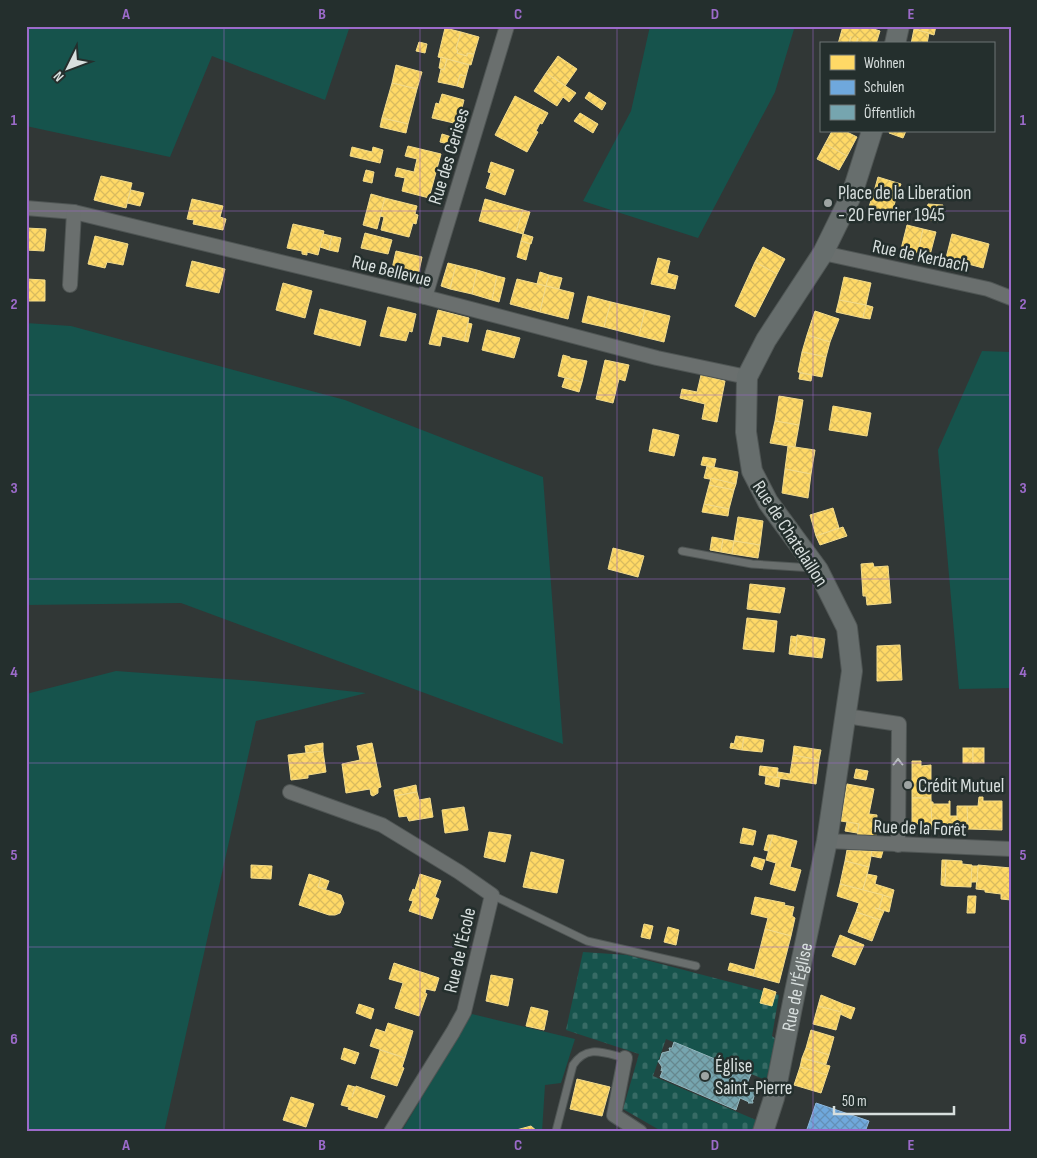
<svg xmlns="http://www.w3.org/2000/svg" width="1037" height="1158" viewBox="0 0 1037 1158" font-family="'Sofia Sans Condensed',sans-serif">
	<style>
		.green { fill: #16534c }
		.cemetery { fill: url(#cemetery-stones) }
		.homes { fill: url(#homes-cross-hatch); stroke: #f3db8a }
		.schools { fill: url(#schools-cross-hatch); stroke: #8eb8dd }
		.public { fill: url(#public-cross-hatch); stroke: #93b6bd }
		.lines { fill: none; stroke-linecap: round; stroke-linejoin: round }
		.service-casing { stroke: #4f5554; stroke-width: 9 }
		.minor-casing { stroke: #4f5554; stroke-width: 16 }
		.secondary-casing { stroke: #4f5554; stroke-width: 22 }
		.service { stroke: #6a6f6e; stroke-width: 7 }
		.minor { stroke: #6a6f6e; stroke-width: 14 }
		.secondary { stroke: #676e6d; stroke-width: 20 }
		.oneway { stroke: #b7bdbc }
		.grid { fill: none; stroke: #9c6bca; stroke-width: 1; stroke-opacity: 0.55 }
		.poi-dot { fill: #9ea4a3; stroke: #242f2d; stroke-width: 2 }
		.labels { text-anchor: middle; stroke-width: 5; stroke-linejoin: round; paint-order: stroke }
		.street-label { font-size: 19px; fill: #d8dfde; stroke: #242f2d }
		.poi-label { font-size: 19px; fill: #d8dfde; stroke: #242f2d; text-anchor: start }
		.neatline { fill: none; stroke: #9c6bca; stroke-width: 2 }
		.grid-label { font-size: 16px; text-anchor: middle; font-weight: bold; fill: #9c6bca }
	</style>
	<defs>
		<pattern id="cemetery-stones" width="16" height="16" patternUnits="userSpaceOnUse" patternTransform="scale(1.25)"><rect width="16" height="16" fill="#16534c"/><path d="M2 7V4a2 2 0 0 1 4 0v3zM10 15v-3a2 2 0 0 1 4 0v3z" fill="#376b65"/></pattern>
		<pattern id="homes-cross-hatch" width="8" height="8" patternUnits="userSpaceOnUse" patternTransform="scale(1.25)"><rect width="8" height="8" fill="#ffd966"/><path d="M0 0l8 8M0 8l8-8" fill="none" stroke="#d9bb5f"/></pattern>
		<pattern id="schools-cross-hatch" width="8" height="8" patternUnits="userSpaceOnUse" patternTransform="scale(1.25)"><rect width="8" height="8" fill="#6fa8dc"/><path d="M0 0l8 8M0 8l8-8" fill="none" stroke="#648fb6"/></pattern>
		<pattern id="public-cross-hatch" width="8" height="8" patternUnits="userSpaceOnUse" patternTransform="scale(1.25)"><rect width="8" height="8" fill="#76a5af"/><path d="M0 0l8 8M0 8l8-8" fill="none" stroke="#66888f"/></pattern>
	</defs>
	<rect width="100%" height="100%" fill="#313736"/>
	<g class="green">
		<polygon points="26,26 350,26 325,100 212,56 170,157 26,126"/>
		<polygon points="650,26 795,26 775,92 698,238 583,201 631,111"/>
		<polygon points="26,323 71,326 345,400 543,477 563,744 181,603 26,605"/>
		<polygon points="982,351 1011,352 1011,688 959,689 938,450"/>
		<polygon points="116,671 254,681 366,693 256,721 164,1132 26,1132 26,694"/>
		<polygon points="472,1014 575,1039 561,1083 545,1085 542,1132 538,1132 530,1126 509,1132 401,1132"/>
	</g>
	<polygon class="cemetery" points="583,952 627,955 779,995 772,1036 777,1040 766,1080 666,1039 653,1076 756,1120 752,1132 663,1132 623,1109 639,1054 566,1030"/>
	<g class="homes">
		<polygon points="843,26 864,26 880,31 876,44 856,44 858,38 856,44 849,44 851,36 849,44 838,44"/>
		<polygon points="915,26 936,26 934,35 914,29"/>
		<polygon points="445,28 461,32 456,49 458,50 457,53 467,56 467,53 474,54 471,65 438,57"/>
		<polygon points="914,29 929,33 927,44 911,44"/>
		<polygon points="461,32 479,37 474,54 467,53 467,56 457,53 458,50 456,49"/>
		<polygon points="419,42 427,44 425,53 416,51"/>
		<polygon points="558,56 577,69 565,86 546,73"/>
		<polygon points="441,57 447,59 444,70 439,68"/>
		<polygon points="447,59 469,65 466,76 460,75 457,86 438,82 441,69 444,70"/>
		<polygon points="396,65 422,72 417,89 392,83"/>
		<polygon points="546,73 576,93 569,102 563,97 557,106 534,91"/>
		<polygon points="460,75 466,76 463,88 457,86"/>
		<polygon points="392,83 417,89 408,124 382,118"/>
		<polygon points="589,92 606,103 602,110 585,98"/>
		<polygon points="442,94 464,100 458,124 432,118 436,103 439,104"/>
		<polygon points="515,96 548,113 542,124 540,123 536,131 538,132 527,152 495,135"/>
		<polygon points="580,113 598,124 593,133 574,121"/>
		<polygon points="382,118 408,124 406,133 380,127"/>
		<polygon points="832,131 845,131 857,137 847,156 825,144"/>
		<polygon points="890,131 906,131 903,138 889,133"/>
		<polygon points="442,134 455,138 453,145 440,142"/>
		<polygon points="825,144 847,156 839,170 817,159"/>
		<polygon points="408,146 441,154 429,198 402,191 405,178 395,176 397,168 414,172 417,159 405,156"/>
		<polygon points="352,147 372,152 373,147 383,150 380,163 350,156"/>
		<polygon points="491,162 514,170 505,195 486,188 491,173 488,172"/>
		<polygon points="366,170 374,172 372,183 363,181"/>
		<polygon points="101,176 132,183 126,208 94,200"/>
		<polygon points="878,177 901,184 897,195 875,188"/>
		<polygon points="875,188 897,195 891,216 868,210"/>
		<polygon points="131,190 144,193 140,206 127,203"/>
		<polygon points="371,194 385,198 377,229 363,225"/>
		<polygon points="385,198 417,206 415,214 418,215 416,224 413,223 409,237 381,230 384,217 380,216"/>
		<polygon points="192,199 223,206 220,217 226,219 223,230 193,224 194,220 187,219"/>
		<polygon points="485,199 523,210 516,232 479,221"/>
		<polygon points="928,204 943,205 938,222 925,219"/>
		<polygon points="523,210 530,212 523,234 516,232"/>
		<polygon points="293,224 324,231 318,255 307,252 307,255 302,254 302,251 287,248"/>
		<polygon points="907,225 923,229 918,253 901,249"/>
		<polygon points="26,228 46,229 44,251 26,250"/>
		<polygon points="923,229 936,232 930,255 918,253"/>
		<polygon points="365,233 392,240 388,254 361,248"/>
		<polygon points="323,234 332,236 329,250 320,247"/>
		<polygon points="523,234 533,237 531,244 521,241"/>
		<polygon points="952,234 989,244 983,268 946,258"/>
		<polygon points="95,236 128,244 123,265 107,262 105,268 88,264"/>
		<polygon points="332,236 341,238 338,252 329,250"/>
		<polygon points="521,241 530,244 526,260 517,257"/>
		<polygon points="763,247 785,259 777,274 755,262"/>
		<polygon points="396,251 422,257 418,276 406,274 406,276 391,273"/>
		<polygon points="658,258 670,261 667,273 678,276 675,289 651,284"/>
		<polygon points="192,261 225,269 219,293 186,286"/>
		<polygon points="755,262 777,274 755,317 735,306"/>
		<polygon points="448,263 456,265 450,289 441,286"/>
		<polygon points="456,265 477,270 472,294 450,289"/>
		<polygon points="477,270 497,276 492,300 472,294"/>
		<polygon points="540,272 549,275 546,286 537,284"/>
		<polygon points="549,275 562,278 559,289 546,286"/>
		<polygon points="497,276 505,278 499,302 492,300"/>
		<polygon points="844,277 871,283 866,305 839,300"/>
		<polygon points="26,279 45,280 45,301 26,301"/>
		<polygon points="517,279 546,286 540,312 510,304"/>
		<polygon points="283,283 312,291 305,318 276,310"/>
		<polygon points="546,286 574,293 568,319 540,312"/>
		<polygon points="588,296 611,302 604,327 582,322"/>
		<polygon points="839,300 866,305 863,318 836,312"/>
		<polygon points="611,302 645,310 639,336 604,327"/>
		<polygon points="866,305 873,307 870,319 863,318"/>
		<polygon points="388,307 416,314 412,332 409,331 406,341 380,336"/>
		<polygon points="320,309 366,321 360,346 314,334"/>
		<polygon points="438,310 469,318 464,341 442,336 440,346 429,344"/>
		<polygon points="645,310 670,316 664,342 639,336"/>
		<polygon points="815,311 839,319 830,342 807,335"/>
		<polygon points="468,323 472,324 468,342 464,341"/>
		<polygon points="487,330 520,338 514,358 482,350"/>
		<polygon points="807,335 830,342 826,357 802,352"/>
		<polygon points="802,352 826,357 822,377 798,372"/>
		<polygon points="563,355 570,357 570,358 587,361 582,382 558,376"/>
		<polygon points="605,360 629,365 625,381 619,379 613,403 596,399"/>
		<polygon points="800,373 812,375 811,381 799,379"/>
		<polygon points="701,375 725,381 717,422 702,419 705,404 680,398 682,389 697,392"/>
		<polygon points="565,378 582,382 579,392 562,387"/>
		<polygon points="779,396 803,400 799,425 775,421"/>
		<polygon points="833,406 871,413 867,436 829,430"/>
		<polygon points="775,421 799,425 795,447 770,443"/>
		<polygon points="653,429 679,435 674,456 649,451"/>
		<polygon points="788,446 815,450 811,474 785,469"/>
		<polygon points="703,457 716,459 714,467 701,465"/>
		<polygon points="707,466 738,472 736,484 704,478"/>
		<polygon points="785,469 811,474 808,498 782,493"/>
		<polygon points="711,478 736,484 734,490 709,485"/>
		<polygon points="709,485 734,490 729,509 704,504"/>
		<polygon points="704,504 729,509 728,516 702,512"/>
		<polygon points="833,508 839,528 816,536 810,515"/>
		<polygon points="738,517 763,521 760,545 734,541"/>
		<polygon points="843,527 847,536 820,545 816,536"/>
		<polygon points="712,537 723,539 721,552 710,550"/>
		<polygon points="723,539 734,541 732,554 721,552"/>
		<polygon points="734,541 760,545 758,558 732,554"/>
		<polygon points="613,548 644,556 638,577 608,569"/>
		<polygon points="873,563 874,567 888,566 891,603 867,605 866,596 863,596 861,564"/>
		<polygon points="750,584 785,588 780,613 747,609"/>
		<polygon points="747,618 777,621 774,652 743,649"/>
		<polygon points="797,635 825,639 822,658 795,655"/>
		<polygon points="791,636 797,637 795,655 789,654"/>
		<polygon points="900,645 902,680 877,681 877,646"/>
		<polygon points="736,736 744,737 742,750 730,748 731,743 734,744"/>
		<polygon points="744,737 764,740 762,752 742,750"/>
		<polygon points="323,743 323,751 306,753 305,746"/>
		<polygon points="372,743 381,787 378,788 378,793 373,796 371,795 370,789 346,793 342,764 360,760 357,746"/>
		<polygon points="794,746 821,750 819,760 793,755"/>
		<rect x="963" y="748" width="10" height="15"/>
		<rect x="973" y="748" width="11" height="15"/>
		<polygon points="323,751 326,772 308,775 308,778 291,780 288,755"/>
		<polygon points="793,755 819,760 816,784 777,778 778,772 790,774"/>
		<polygon points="912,761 921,761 921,766 931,765 931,798 912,798"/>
		<polygon points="760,766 778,768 777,778 759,775"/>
		<polygon points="856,769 868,771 866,780 854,778"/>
		<polygon points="766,776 780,778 779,787 765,784"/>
		<polygon points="847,784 874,789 869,814 877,815 876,838 857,838 859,824 841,821"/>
		<polygon points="416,785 417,792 395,796 394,790"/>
		<polygon points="417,792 419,800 430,798 433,817 409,821 407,816 399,817 395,796"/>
		<polygon points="979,797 983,797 983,801 1002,801 1002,830 968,829 967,806 978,806"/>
		<polygon points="912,798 931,798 932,829 923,829 923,824 912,824"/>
		<polygon points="949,801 950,801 950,816 957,816 957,829 932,829 931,802 933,802 933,804 949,804"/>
		<polygon points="957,806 967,806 968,829 957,829"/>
		<polygon points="464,807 468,830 445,833 442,810"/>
		<polygon points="847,822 859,824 857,833 845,831"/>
		<polygon points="743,828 756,831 753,845 740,843"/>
		<polygon points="489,832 511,835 505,862 484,857"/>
		<polygon points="768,835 773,835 768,851 764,850"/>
		<polygon points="773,835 797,841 790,867 801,870 795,891 770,884 776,863 766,860"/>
		<polygon points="847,850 872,851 869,867 845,861"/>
		<polygon points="872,851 883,851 881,858 871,856"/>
		<polygon points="531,852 564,860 557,893 523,887"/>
		<polygon points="754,857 765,860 762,870 751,866"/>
		<polygon points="942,860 946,860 945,886 941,885"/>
		<polygon points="946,860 962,861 962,864 972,865 971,887 945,886"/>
		<polygon points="845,861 869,867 863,890 840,884"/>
		<polygon points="251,865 272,866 271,879 251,878"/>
		<polygon points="978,865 1011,868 1011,900 1001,899 1001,894 985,892 985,890 976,889"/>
		<polygon points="972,866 978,866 977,882 971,882"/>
		<polygon points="309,874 321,878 318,887 341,895 344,903 340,913 335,915 329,915 299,905"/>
		<polygon points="420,874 441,881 435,897 439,899 432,919 409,911 413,901 409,900 413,889 415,890"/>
		<polygon points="867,874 877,876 875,884 894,890 892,898 863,890"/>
		<polygon points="321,878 329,881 326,889 318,887"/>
		<polygon points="840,884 883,895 879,909 875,908 884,911 880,920 856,912 859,903 837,896"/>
		<polygon points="883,895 892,898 889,912 879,909"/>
		<polygon points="968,896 976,896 975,913 967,913"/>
		<polygon points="755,897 785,903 784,905 794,907 792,916 795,918 791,936 765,929 768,918 751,914"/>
		<polygon points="856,912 880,920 872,941 848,932"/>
		<polygon points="644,924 653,926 650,939 641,937"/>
		<polygon points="668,927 679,930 676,945 664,942"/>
		<polygon points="765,929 791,936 779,983 753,976"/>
		<polygon points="840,935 864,945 855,965 832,956"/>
		<polygon points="394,963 439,978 435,991 426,989 425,993 427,994 419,1016 395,1008 403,983 389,979"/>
		<polygon points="730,963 755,970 753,976 728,970"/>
		<polygon points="491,975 513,979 508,1006 486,1001"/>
		<polygon points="764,988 776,992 772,1006 760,1003"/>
		<polygon points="821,995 843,1004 841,1012 818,1006"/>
		<polygon points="359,1004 374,1009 371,1019 356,1013"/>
		<polygon points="843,1004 855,1008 851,1019 840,1014"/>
		<polygon points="818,1006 841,1012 836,1030 813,1024"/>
		<polygon points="531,1007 548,1011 544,1030 526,1026"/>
		<polygon points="388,1023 413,1031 405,1058 370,1046 376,1029 385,1032"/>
		<polygon points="811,1030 834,1037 829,1055 806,1048"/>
		<polygon points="344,1048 359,1053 355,1064 341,1059"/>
		<polygon points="806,1048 829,1055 826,1064 802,1058"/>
		<polygon points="380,1050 405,1058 402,1067 404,1068 397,1086 371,1078"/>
		<polygon points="802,1058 830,1066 827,1075 800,1067"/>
		<polygon points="800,1067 827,1075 821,1093 794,1085"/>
		<polygon points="577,1079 610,1087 602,1116 570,1109"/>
		<polygon points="348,1085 355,1087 352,1097 356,1086 385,1096 377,1118 348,1109 349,1107 341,1105"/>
		<polygon points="291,1097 314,1104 306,1127 283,1120"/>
		<polygon points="531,1126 538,1132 509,1132"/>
	</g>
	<polygon class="schools" points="816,1103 869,1121 865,1132 835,1132 830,1130 829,1132 806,1132"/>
	<polygon class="public" points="674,1042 751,1074 746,1086 753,1089 754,1088 756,1088 756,1090 758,1091 757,1093 755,1092 753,1100 752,1099 753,1103 748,1103 749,1102 740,1098 736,1110 660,1077 663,1070 661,1071 662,1067 658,1061 660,1060 662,1053 670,1051 669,1048 672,1048"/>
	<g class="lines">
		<g class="service-casing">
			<g id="service">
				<polyline points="682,551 752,564 813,568"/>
				<polyline points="492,895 587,941 696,966"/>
				<path d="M556 1131 573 1065C587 1044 604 1053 625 1058"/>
			</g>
		</g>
		<g class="minor-casing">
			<g id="minor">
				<polyline points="26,208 74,212 425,297 657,358 747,377"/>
				<polyline points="823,253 988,289 1011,298"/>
				<polyline points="70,285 74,212"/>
				<polyline points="425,297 507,26"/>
				<polyline points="846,716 899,724 898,845"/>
				<polyline points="290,792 382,825 459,872 492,895 464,1012 453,1032 391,1132"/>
				<polyline points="827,841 1011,849"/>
				<polyline points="625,1058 614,1115 640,1132"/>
			</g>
		</g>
		<g class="secondary-casing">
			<g id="secondary">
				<polyline points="895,44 899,26"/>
				<path id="s1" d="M763 1132 774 1098 795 992 827 841 852 671 847 628 818 570 768 502 752 471 746 432 747 377 766 340 823 253 852 194 872 131"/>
			</g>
		</g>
		<use href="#service" class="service"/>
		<use href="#minor" class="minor"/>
		<use href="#secondary" class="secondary"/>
	</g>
	<defs><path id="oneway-chevron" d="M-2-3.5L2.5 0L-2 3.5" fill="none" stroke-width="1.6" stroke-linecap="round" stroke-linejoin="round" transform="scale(1.25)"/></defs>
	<use class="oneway" href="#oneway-chevron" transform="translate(898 762) rotate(-90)"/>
	<path class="grid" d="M224 26V1132M420 26V1132M617 26V1132M813 26V1132M26 211H1011M26 395H1011M26 579H1011M26 763H1011M26 947H1011"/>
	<g class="poi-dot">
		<circle cx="828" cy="203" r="5"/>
		<circle cx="908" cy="785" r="5"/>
		<circle cx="705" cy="1076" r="5"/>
	</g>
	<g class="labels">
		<g class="street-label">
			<text transform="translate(448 156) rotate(-73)" y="7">Rue des Cerises</text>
			<text transform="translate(921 255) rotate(12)" y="7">Rue de Kerbach</text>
			<text transform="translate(392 270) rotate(14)" y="7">Rue Bellevue</text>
			<text transform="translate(791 533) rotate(57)" y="7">Rue de Chatelaillon</text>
			<text transform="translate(920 827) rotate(2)" y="7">Rue de la Forêt</text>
			<text transform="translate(459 950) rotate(-77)" y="7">Rue de l'École</text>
			<text dy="7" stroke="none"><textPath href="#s1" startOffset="149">Rue de l'Église</textPath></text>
		</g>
		<g class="poi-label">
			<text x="838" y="199">Place de la Liberation<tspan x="838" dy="22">- 20 Fevrier 1945</tspan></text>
			<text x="918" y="792">Crédit Mutuel</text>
			<text x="715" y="1072">Église<tspan x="715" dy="22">Saint-Pierre</tspan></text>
		</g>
	</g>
	<rect width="1037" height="1158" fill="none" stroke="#242f2d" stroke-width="55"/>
	<rect x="820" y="42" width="175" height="90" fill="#242f2d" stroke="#6c7574"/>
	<rect x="830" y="55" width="25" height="15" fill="#ffd966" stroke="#6c7574"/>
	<text x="864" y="68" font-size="15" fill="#d8dfde">Wohnen</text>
	<rect x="830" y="80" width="25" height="15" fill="#6fa8dc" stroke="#6c7574"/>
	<text x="864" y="92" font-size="15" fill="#d8dfde">Schulen</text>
	<rect x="830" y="105" width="25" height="15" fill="#76a5af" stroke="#6c7574"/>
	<text x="864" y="118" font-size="15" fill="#d8dfde">Öffentlich</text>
	<g transform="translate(68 68) rotate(228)" stroke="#242f2d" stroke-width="4" paint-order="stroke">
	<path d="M0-4L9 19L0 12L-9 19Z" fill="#d8dfde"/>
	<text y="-8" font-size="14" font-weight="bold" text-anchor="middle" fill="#d8dfde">N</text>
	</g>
	<path d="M834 1106v8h120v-8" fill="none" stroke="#d8dfde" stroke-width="2.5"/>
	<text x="842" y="1106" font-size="15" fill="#d8dfde" stroke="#242f2d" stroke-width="4" paint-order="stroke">50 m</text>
	<rect x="28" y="28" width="982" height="1102" class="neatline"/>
	<g class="grid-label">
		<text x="126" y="19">A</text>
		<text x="322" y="19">B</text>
		<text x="518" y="19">C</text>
		<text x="715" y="19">D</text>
		<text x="911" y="19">E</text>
		<text x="14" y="125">1</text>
		<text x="1023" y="125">1</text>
		<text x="14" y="309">2</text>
		<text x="1023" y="309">2</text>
		<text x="14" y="493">3</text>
		<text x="1023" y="493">3</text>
		<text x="14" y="677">4</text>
		<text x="1023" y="677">4</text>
		<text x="14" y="860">5</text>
		<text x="1023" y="860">5</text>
		<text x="14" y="1044">6</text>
		<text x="1023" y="1044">6</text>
		<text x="126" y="1150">A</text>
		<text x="322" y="1150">B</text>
		<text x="518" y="1150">C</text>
		<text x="715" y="1150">D</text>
		<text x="911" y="1150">E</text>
	</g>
</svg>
